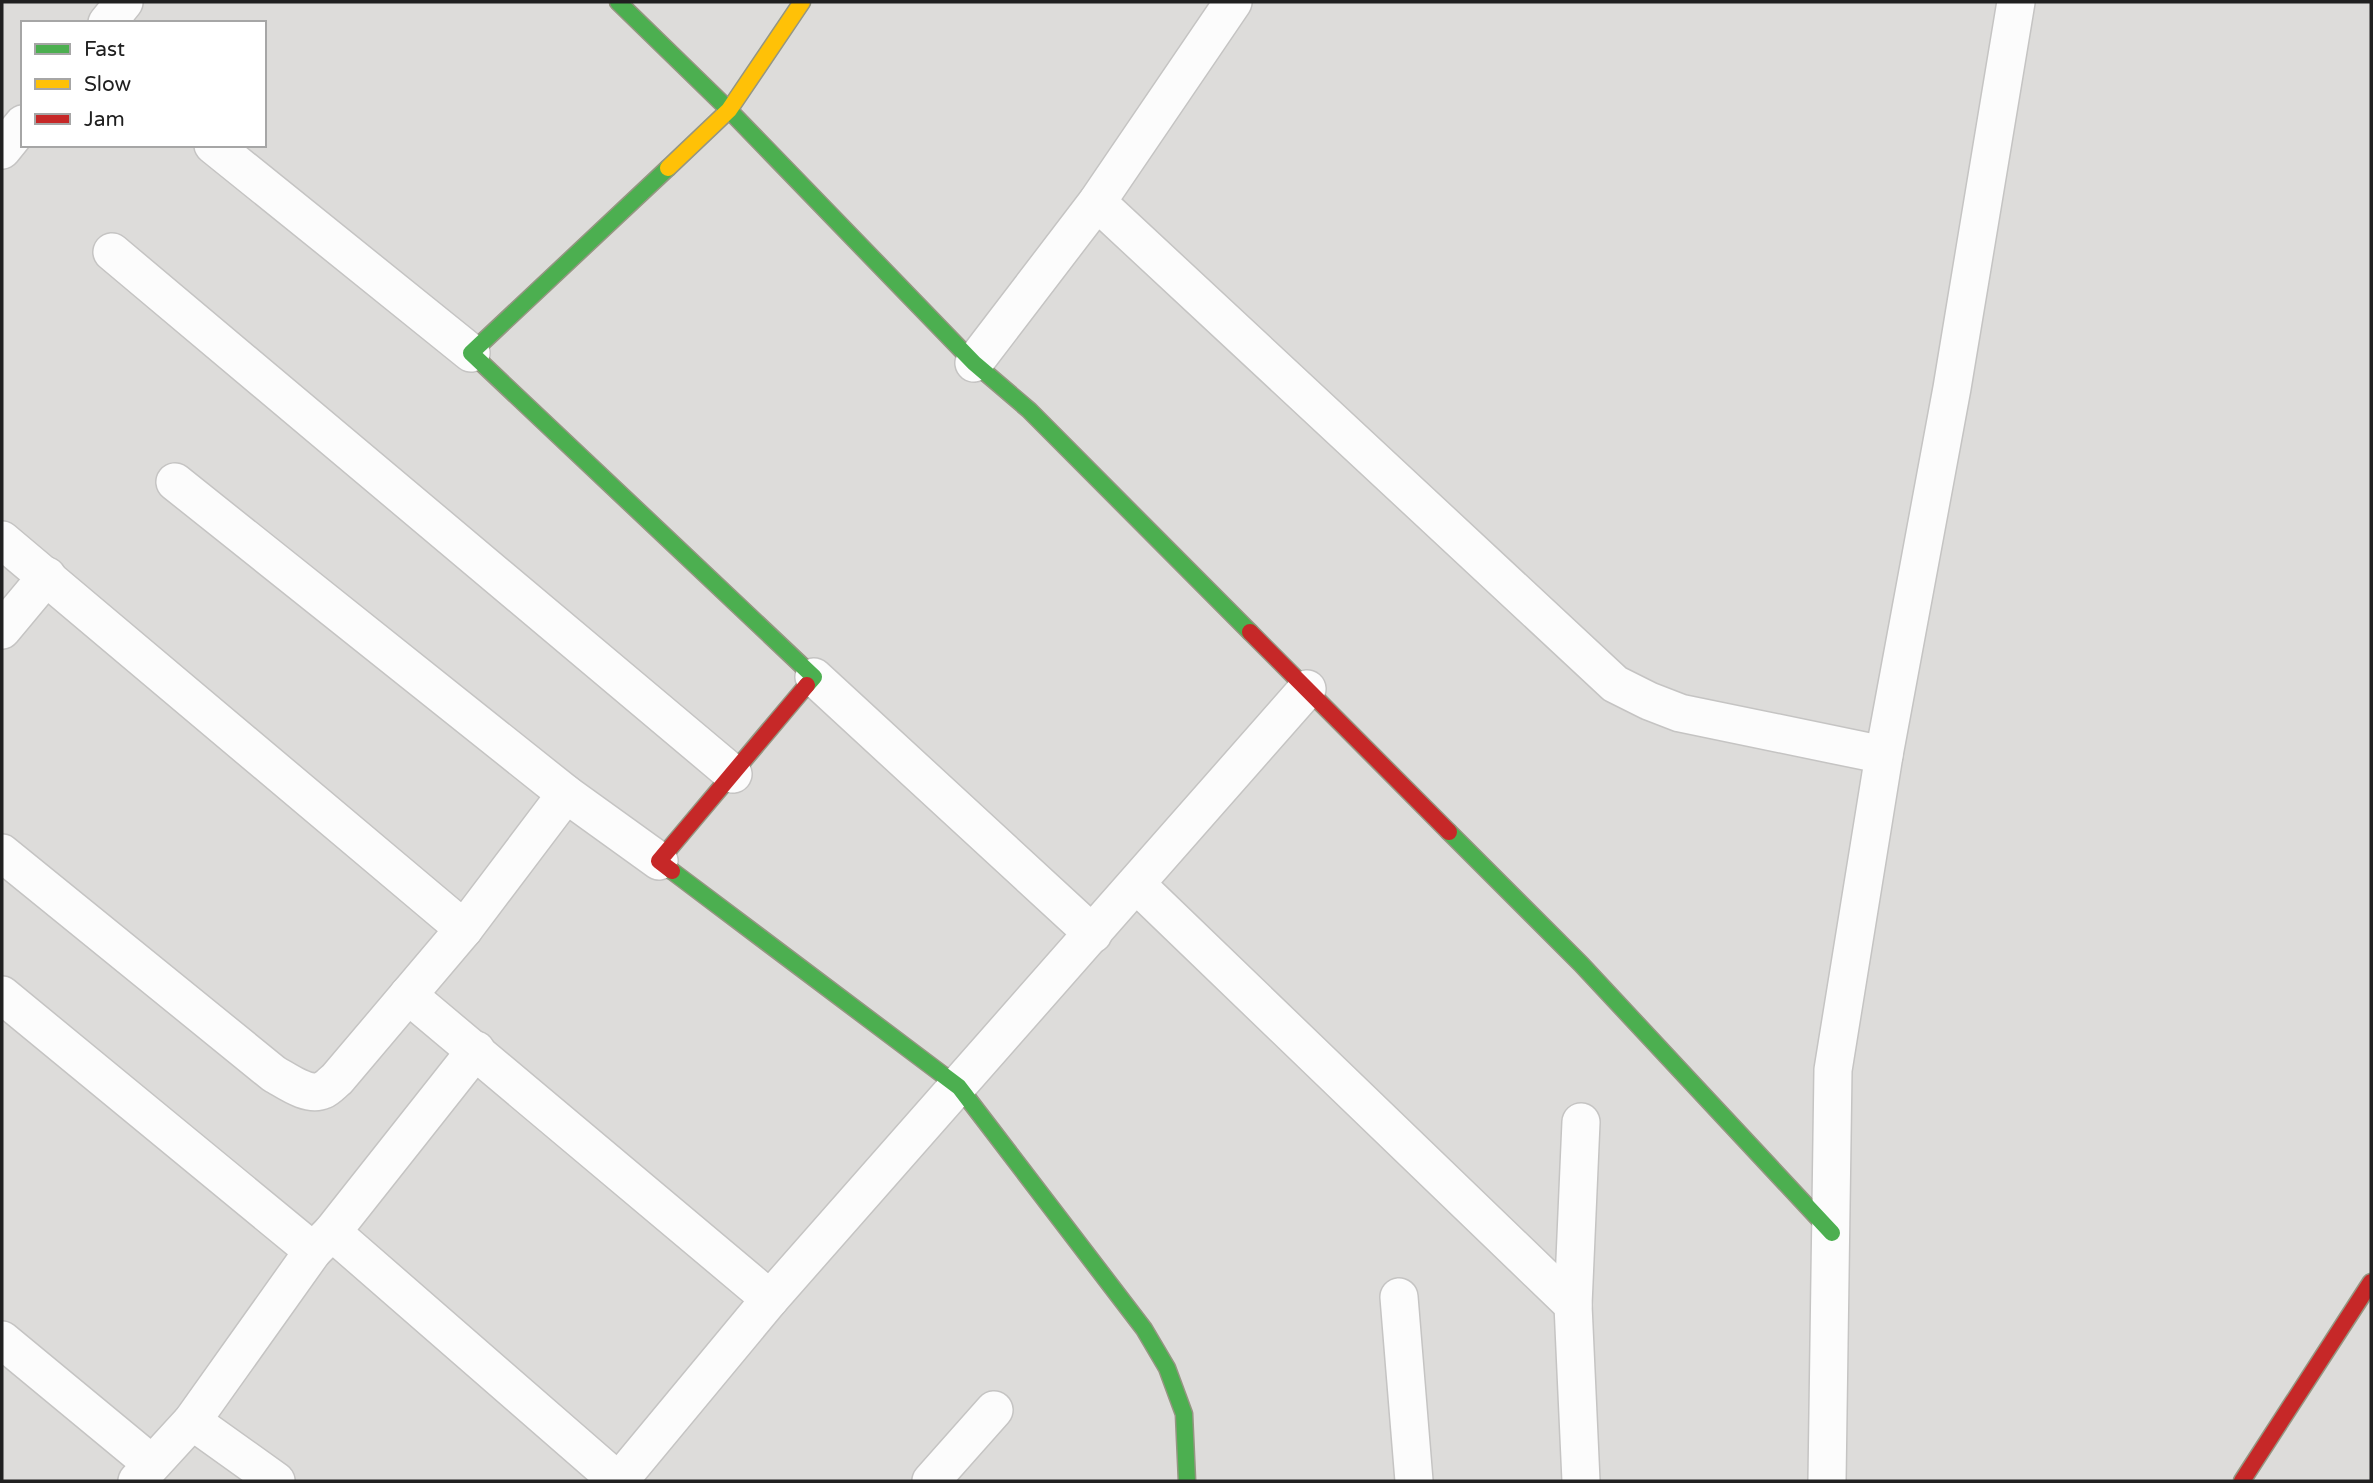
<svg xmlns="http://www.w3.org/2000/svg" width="2373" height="1483" viewBox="0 0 2373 1483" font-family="'Varela Round',sans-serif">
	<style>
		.residential { fill: #dddcda; fill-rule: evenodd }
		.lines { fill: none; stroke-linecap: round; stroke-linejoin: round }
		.street-casing { stroke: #c5c4c3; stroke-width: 40 }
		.fast-casing { stroke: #959682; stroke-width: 19 }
		.slow-casing { stroke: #959682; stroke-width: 19 }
		.jam-casing { stroke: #959682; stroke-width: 19 }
		.street { stroke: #fcfcfc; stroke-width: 37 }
		.fast { stroke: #4caf50; stroke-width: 16 }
		.slow { stroke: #ffc107; stroke-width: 16 }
		.jam { stroke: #c62828; stroke-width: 16 }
	</style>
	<rect width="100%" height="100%" fill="#eeece9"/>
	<path class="residential" d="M2 2H2371V1481H2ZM23 23H264V145H23Z"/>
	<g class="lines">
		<g class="street-casing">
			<g id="street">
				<polyline points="107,23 124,2"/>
				<polyline points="213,145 471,353"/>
				<polyline points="2,150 23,124"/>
				<polyline points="1097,202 1615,684 1649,701 1680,713 1884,755"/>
				<polyline points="112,252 733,774"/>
				<polyline points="974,363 1097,202 1233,2"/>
				<polyline points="175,482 566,794 659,861"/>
				<polyline points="2,540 464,929"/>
				<polyline points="2,630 47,576"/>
				<polyline points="814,677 1093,934"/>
				<path d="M2 853 274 1074C287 1081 308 1097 323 1090 328 1088 333 1082 337 1079L464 929 566 794"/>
				<polyline points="1136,884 1573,1305"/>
				<polyline points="2,995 313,1251"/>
				<polyline points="408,995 770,1299"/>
				<polyline points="1581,1122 1573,1305 1581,1481"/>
				<polyline points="332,1232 618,1481"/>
				<polyline points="1399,1297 1414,1481"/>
				<polyline points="2,1340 152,1464"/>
				<polyline points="192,1421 276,1481"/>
				<polyline points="137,1481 192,1421 313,1251 332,1232 476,1050"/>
				<polyline points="619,1481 770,1299 1307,689"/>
				<polyline points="931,1481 994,1410"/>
				<polyline points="1827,1481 1833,1070 1884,755 1952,388 2016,2"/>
			</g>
		</g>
		<g class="fast-casing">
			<g id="fast">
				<polyline points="618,2 729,110 974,363 1029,410 1250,632"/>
				<polyline points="668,168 471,353 814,677 807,685"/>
				<polyline points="1449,832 1581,964 1832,1233"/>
				<polyline points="672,871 959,1087 1144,1329 1167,1368 1184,1414 1187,1481"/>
			</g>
		</g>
		<g class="slow-casing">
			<polyline id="slow" points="668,168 729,110 802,2"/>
		</g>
		<g class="jam-casing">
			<g id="jam">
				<polyline points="1250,632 1449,832"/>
				<polyline points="672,871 659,861 807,685"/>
				<polyline points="2242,1481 2371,1282"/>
			</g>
		</g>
		<use href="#street" class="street"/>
		<use href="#fast" class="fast"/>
		<use href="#slow" class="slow"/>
		<use href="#jam" class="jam"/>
	</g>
	<rect width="2373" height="1483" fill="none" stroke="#202020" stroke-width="7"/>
	<rect x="21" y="21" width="245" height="126" fill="#ffffff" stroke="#a6a6a6" stroke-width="2"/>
	<rect x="35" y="44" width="35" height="10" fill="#4caf50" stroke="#a6a6a6" stroke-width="2"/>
	<text x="84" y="56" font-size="21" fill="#202020">Fast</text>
	<rect x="35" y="79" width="35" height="10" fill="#ffc107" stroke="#a6a6a6" stroke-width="2"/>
	<text x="84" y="91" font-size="21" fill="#202020">Slow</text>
	<rect x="35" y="114" width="35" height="10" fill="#c62828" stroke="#a6a6a6" stroke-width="2"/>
	<text x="84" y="126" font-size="21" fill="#202020">Jam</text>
</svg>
